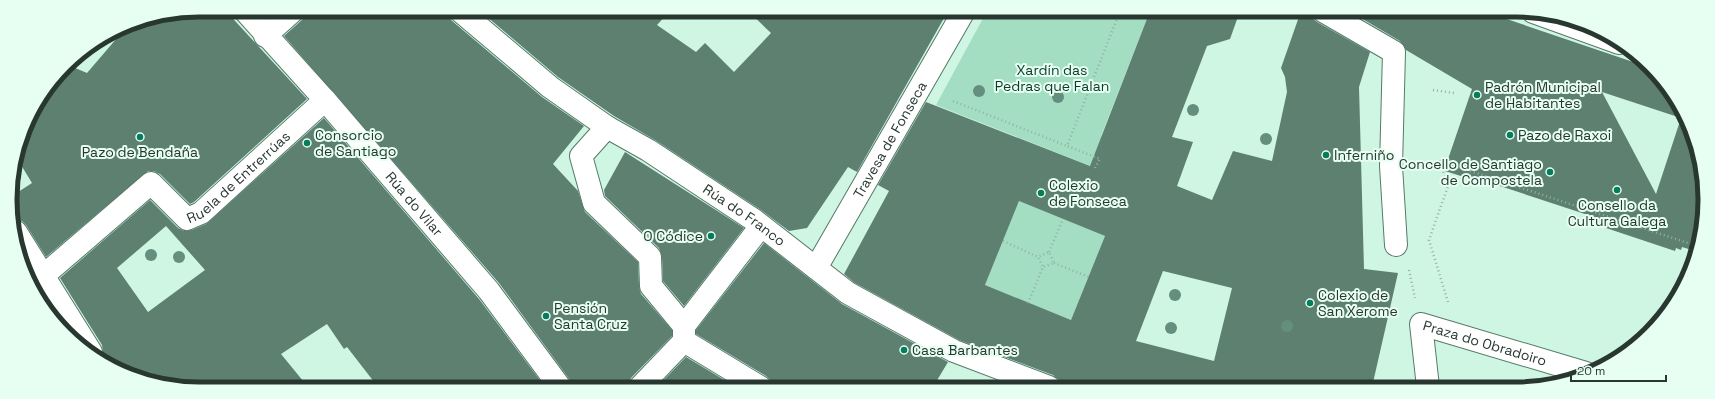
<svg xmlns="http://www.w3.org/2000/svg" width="1715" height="399" viewBox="0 0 1715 399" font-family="'Space Grotesk',sans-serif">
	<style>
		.green { fill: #a3dec3 }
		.building { fill: #5d8070; fill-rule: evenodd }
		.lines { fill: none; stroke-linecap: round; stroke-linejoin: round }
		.minor-casing { stroke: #567969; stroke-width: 24 }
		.path { stroke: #93b1a3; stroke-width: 2.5; stroke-dasharray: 1 3; stroke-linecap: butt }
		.minor { stroke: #fff; stroke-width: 22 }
		.tree { fill: #648f7e }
		.poi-dot { fill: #057c5a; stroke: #e7fef3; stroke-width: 1.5 }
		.labels { text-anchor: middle; stroke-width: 4; stroke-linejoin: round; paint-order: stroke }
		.park-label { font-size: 14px; fill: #0d3b2b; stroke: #e7fef3 }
		.poi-label { font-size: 14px; fill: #283730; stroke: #e7fef3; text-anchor: start }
		.street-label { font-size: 14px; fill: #283730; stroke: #e7fef3 }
		.rim { fill: none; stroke: #283730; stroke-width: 5 }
	</style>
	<rect width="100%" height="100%" fill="#cff5e3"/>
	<g class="green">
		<polygon points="987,11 1150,11 1101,136 1111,174 936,105"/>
		<polygon points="1019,201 1105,236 1071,320 985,285"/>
	</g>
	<g class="building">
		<polygon points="200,10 225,10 307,99 194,202 190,204 160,174 154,171 148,171 46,257 26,225 22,221 15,220 12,196 32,183 18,160 30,115 68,65 87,73 129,24"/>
		<polygon points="306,10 447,10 451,20 542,97 584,126 553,164 578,191 585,212 638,262 639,286 641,294 672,330 672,336 631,378 628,387 572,387 570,380 499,283 284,36 303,19"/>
		<polygon points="479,10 670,11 657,25 696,52 705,43 734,72 771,33 748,11 948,11 857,172 848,167 807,228 789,231 761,210 655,140 614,116 558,77"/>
		<path d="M1150 11H1240L1230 39 1207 46 1172 137 1193 142 1177 186 1212 200 1233 151 1272 161 1287 92 1285 77 1281 68 1301 11H1311L1312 18 1317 22 1370 52 1359 87 1364 269 1398 273 1372 387H1077L1059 380 1053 375 959 340 855 283 844 274 889 191 878 185 926 102 1090 166ZM1019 201 1105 236 1071 320 985 285ZM1163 271 1232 288 1214 361 1136 341Z"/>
		<path d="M1349 11 1486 12 1645 66 1666 84 1699 151 1703 224 1695 251 1682 247 1681 250 1676 248 1675 251 1594 224 1595 221 1590 219 1591 216 1497 185 1496 187 1445 171 1446 168H1445L1472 89 1406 50 1400 41ZM1602 92 1681 118 1656 194Z"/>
		<path d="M324 118 479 299 545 387H378L347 347 344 349 327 324 281 354 308 387H175L105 363 100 360 103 352 102 345 60 278 150 200 178 228 184 231 192 230 206 224ZM166 226 205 270 148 312 117 268Z"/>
		<polygon points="625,152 744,228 684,306 663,281 662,257 659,248 605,196 604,190"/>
		<polygon points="764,243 842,304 948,362 933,387 772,387 771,381 766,376 696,334 696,330"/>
		<polygon points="27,272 33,284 58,323 49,315"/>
		<polygon points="686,357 736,387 657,387"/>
	</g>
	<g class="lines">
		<g class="minor-casing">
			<g id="minor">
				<path id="s1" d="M244 10 325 100 489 291 560 387"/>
				<path id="s2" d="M459 10 550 87 607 127 648 150 754 220 848 293 954 351 1049 387"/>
				<polyline points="1323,11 1394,52 1391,166 1396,245"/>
				<polyline points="1533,12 1619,43"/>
				<polyline points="265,36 294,10"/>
				<polyline points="607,127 581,156 594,203 650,257 651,286 684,326 684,341 760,387"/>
				<polyline points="16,232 91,352"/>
				<path id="s3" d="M816 268 964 11"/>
				<path id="s4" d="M43 276 151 183 187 219 201 213 325 100"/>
				<polyline points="684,326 761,226"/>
				<polyline points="640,387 684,341"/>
				<path id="s5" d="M1428 387 1421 324 1586 373"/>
			</g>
		</g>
		<g class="path">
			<polyline points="1492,14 1494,12"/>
			<polyline points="1433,90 1454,93"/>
			<polyline points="953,101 1067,146"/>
			<polyline points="1095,168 1100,159 1067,146 1120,11"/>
			<polyline points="1003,241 1038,257"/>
			<polyline points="1049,252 1063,219"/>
			<polyline points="1054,263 1089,277"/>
			<polyline points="1409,270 1415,298"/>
			<polyline points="1448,302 1429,240 1448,186 1440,161 1697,246"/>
			<polyline points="1028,303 1043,267 1054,263 1049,252 1038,257 1043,267"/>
		</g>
		<use href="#minor" class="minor"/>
	</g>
	<g class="tree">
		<circle cx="979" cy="91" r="6"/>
		<circle cx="1058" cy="97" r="6"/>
		<circle cx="1193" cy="110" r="6"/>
		<circle cx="1266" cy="139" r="6"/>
		<circle cx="151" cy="255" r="6"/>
		<circle cx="179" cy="257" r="6"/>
		<circle cx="1175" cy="295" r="6"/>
		<circle cx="1287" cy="326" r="6"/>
		<circle cx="1171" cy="328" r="6"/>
	</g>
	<g class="poi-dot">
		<circle cx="1477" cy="95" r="4"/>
		<circle cx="1510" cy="135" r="4"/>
		<circle cx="140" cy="137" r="4"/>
		<circle cx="307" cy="143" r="4"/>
		<circle cx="1326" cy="155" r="4"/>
		<circle cx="1550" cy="172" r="4"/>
		<circle cx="1617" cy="190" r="4"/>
		<circle cx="1041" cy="193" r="4"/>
		<circle cx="711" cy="236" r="4"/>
		<circle cx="1310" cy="303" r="4"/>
		<circle cx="546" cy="316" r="4"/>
		<circle cx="904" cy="350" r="4"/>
	</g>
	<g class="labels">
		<g class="park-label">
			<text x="1052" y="75">Xardín das<tspan x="1052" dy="16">Pedras que Falan</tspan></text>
		</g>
		<g class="poi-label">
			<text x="1485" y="92">Padrón Municipal<tspan x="1485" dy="16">de Habitantes</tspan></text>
			<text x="315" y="140">Consorcio<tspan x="315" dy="16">de Santiago</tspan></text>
			<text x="1518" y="140">Pazo de Raxoi</text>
			<text x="140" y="157" text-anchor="middle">Pazo de Bendaña</text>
			<text x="1334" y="160">Inferniño</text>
			<text x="1542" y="169" text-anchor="end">Concello de Santiago<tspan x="1542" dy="16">de Compostela</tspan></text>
			<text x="1049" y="190">Colexio<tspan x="1049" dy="16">de Fonseca</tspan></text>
			<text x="1617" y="210" text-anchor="middle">Consello da<tspan x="1617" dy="16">Cultura Galega</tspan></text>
			<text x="703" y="241" text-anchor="end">O Códice</text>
			<text x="1318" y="300">Colexio de<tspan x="1318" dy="16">San Xerome</tspan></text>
			<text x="554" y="313">Pensión<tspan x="554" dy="16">Santa Cruz</tspan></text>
			<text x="912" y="355">Casa Barbantes</text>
		</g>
		<g class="street-label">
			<text dy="5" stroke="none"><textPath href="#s3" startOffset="148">Travesa de Fonseca</textPath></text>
			<text dy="5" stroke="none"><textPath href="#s4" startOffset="260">Ruela de Entrerrúas</textPath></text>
			<text dy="5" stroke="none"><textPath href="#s1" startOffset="258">Rúa do Vilar</textPath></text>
			<text dy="5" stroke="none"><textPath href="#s2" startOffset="352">Rúa do Franco</textPath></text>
			<text dy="5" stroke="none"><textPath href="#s5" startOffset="130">Praza do Obradoiro</textPath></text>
		</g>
	</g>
	<path d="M0 0H1715V399H0ZM199 17H1516A182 182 0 0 1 1698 199V200A182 182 0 0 1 1516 382H199A182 182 0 0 1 17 200V199A182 182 0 0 1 199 17Z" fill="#e7fef3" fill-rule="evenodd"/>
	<path class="rim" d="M199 17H1516A182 182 0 0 1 1698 199V200A182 182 0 0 1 1516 382H199A182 182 0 0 1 17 200V199A182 182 0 0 1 199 17Z"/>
	<path d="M1571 375v6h95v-6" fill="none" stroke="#283730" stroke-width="2"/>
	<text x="1577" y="375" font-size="12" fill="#283730" stroke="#e7fef3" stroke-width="3" paint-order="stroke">20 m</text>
</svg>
